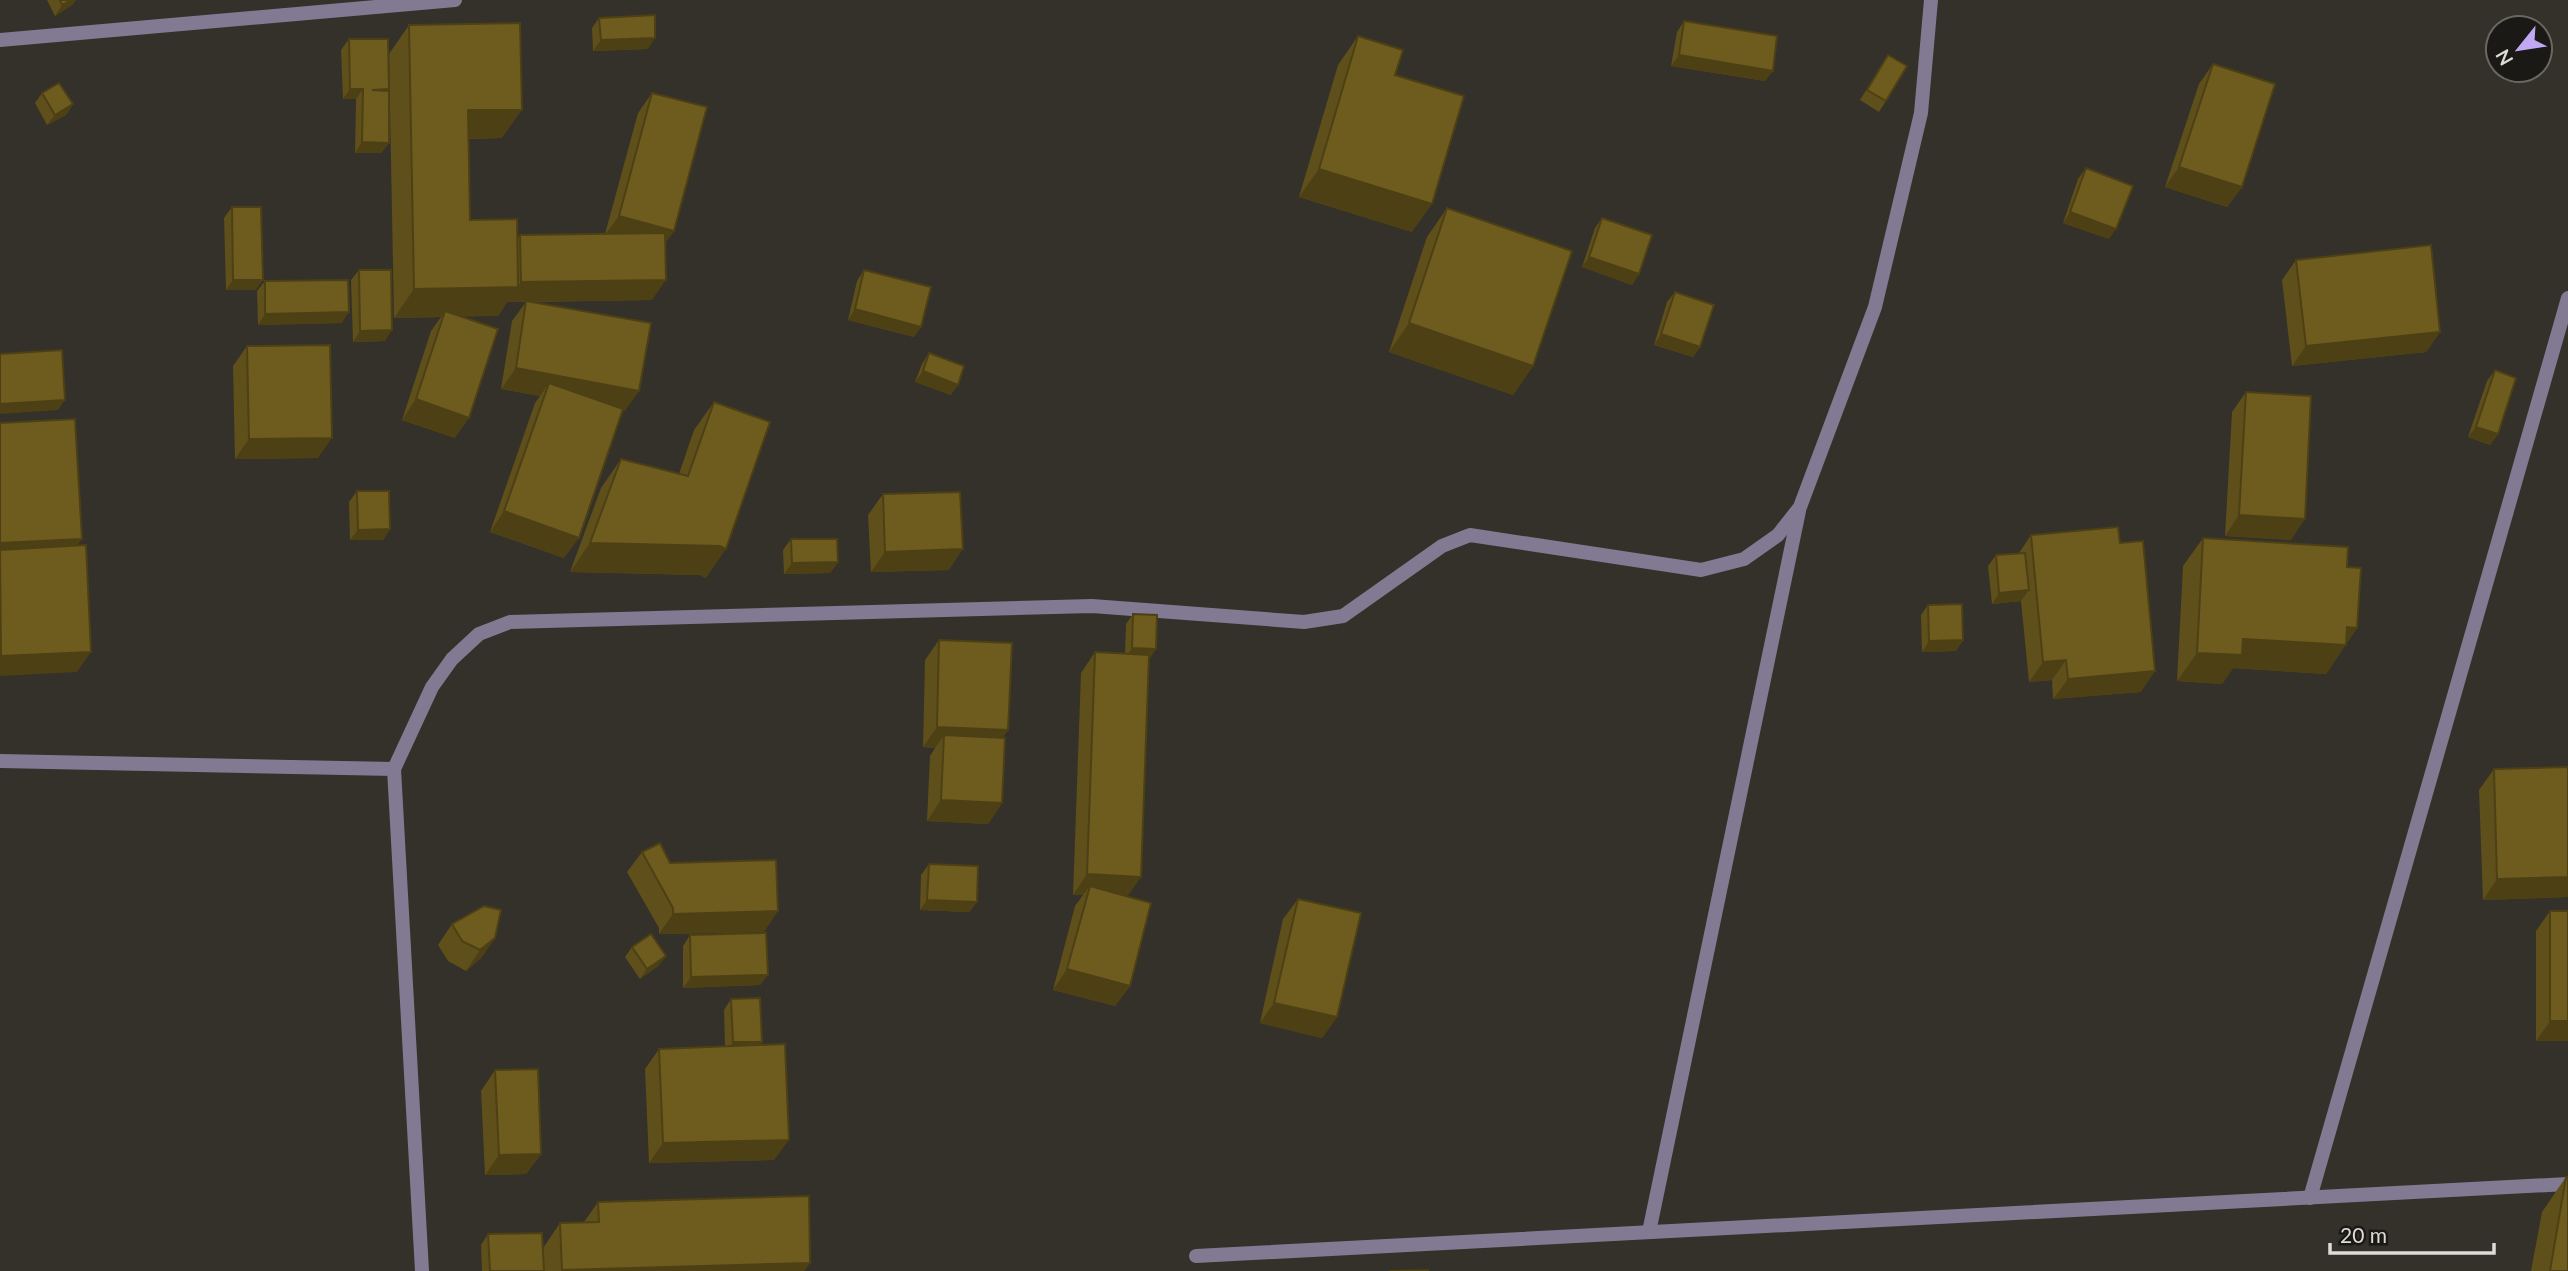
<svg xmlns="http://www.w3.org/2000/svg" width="2568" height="1271" viewBox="0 0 2568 1271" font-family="Lato,sans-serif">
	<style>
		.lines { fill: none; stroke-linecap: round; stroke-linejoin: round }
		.street { stroke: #817a92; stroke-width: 14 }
		.wall { fill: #5f4f1a }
		.shaded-wall { fill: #4d4015 }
		.building { fill: #6e5c1e; stroke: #4d4015; stroke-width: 2 }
	</style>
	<rect width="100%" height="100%" fill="#333129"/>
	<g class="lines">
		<g class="street">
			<polyline points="0,40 455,0"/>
			<polyline points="0,761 394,769"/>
			<polyline points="2310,1198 2568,298"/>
			<polyline points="1649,1232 1799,511"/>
			<polyline points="1196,1256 2568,1184"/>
			<polyline points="422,1271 394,769 432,687 452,659 479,634 510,622 1092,606 1304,622 1343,616 1442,546 1470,535 1701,570 1744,559 1778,535 1800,507 1875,307 1921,113 1931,0"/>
		</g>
	</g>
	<g class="wall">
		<polygon points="47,0 76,0 72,5 55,16"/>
		<polygon points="599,18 648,49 593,51 592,28"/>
		<polygon points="1684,21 1765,81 1671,66 1677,32"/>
		<polygon points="409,25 502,138 468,139 470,220 517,239 520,235 605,234 638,113 652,93 674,231 665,243 652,300 532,302 625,411 623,411 564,558 490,532 535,403 540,396 501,389 512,321 526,302 507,302 498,316 462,316 455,438 402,420 431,331 441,317 394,318 389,54"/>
		<polygon points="1358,36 1395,75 1412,232 1299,197 1338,65"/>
		<polygon points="349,39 389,89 388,91 389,143 381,153 355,153 356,99 343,99 341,50"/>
		<polygon points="1888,55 1886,101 1879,112 1860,100"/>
		<polygon points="2213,64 2242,187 2227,207 2165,187 2199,84"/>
		<polygon points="42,93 73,104 66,115 47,125 35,103"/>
		<polygon points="2086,168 2109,239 2063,223 2078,179"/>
		<polygon points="232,207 256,290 226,290 224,218"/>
		<polygon points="1447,208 1533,366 1513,395 1389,352 1427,237"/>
		<polygon points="1602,218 1639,274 1632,285 1582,267 1595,228"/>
		<polygon points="2296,260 2440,332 2426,352 2292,366 2282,280"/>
		<polygon points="359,270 385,341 353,342 351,280"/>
		<polygon points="864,270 914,337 848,320 857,281"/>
		<polygon points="265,281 342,323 258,325 257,291"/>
		<polygon points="1675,292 1700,347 1693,357 1654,345 1667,302"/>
		<polygon points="247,346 318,458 235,459 233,366"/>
		<polygon points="929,353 951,395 915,382 922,364"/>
		<polygon points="2495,370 2498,434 2490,445 2468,437 2487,381"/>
		<polygon points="2246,392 2291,540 2225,536 2232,412"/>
		<polygon points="714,402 706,578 700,575 570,572 601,488 621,459 679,474 694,430"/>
		<polygon points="357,491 390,529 383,540 350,540 349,502"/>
		<polygon points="883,494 949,570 871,572 868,515"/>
		<polygon points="2031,535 2120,543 2141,692 2053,699 2052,680 2029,682 2021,601 1992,604 1988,566 1996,555 2019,553"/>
		<polygon points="2203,538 2347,567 2357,628 2326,674 2233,668 2222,684 2177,681 2183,566"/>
		<polygon points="791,539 838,562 830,573 784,574 783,550"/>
		<polygon points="1928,605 1963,640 1956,651 1922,652 1921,615"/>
		<polygon points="1133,614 1149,659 1128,896 1130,986 1115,1006 1053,990 1075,906 1083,895 1073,895 1081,673 1095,652 1125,654 1126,624"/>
		<polygon points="939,640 1008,730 1002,738 1002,803 988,824 927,821 930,756 935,748 923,747 925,660"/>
		<polygon points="2494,769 2568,897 2483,900 2479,790"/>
		<polygon points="642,852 670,863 764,932 659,934 659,928 627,872"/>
		<polygon points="929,864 977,902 969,912 920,910 921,875"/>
		<polygon points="1298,899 1337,1017 1322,1038 1260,1023 1283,919"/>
		<polygon points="2550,911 2568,911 2568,1041 2536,1041 2536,931"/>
		<polygon points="452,924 495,938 481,958 466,971 448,961 438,945"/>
		<polygon points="690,935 768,975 760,985 683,988 683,946"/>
		<polygon points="632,947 666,956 658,966 640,979 625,957"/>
		<polygon points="731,999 762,1042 759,1045 774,1160 649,1163 645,1069 659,1049 725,1046 724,1010"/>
		<polygon points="495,1070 541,1154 526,1174 485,1175 481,1091"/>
		<polygon points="2566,1177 2568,1271 2531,1271 2542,1212"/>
		<polygon points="598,1202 810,1263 804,1271 482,1271 481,1245 488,1234 543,1248 560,1223 584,1222"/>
	</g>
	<g class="shaded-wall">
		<polygon points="71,0 76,0 72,5 55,16 62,5"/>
		<polygon points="655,38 648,49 593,51 601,40"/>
		<polygon points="1679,55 1773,71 1765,81 1671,66"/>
		<polygon points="350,89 363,89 356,99 343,99"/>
		<polygon points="73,104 66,115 47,125 55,115"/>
		<polygon points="468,110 522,110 502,138 448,139"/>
		<polygon points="362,142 389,143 381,153 355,153"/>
		<polygon points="2179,167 2242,187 2227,207 2165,187"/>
		<polygon points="1319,169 1432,204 1412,232 1299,197"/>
		<polygon points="2070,212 2116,229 2109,239 2063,223"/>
		<polygon points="619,216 674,231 659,251 604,236"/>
		<polygon points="1589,257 1639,274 1632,285 1582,267"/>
		<polygon points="233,280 263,280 256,290 226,290"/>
		<polygon points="666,280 652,300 507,302 498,316 443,317 445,311 441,317 394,318 414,289 517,287 521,282"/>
		<polygon points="855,309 921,327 914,337 848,320"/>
		<polygon points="349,312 342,323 258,325 265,314"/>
		<polygon points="1409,323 1533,366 1513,395 1389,352"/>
		<polygon points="392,330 385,341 353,342 360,331"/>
		<polygon points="2440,332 2426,352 2292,366 2306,346"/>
		<polygon points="1661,334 1700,347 1693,357 1654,345"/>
		<polygon points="516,368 639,391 625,411 544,397 549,383 540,396 501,389"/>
		<polygon points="923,371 958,385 951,395 915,382"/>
		<polygon points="416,399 469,418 455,438 402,420"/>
		<polygon points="65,400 58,410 0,414 0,404"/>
		<polygon points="2476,427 2498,434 2490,445 2468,437"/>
		<polygon points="332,438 318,458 235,459 249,439"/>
		<polygon points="504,511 579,538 564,558 490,532"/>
		<polygon points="2239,515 2305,519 2291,540 2225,536"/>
		<polygon points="390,529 383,540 350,540 358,530"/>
		<polygon points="82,539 68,559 0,563 0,543"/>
		<polygon points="590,543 720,546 726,549 706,578 700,575 570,572"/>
		<polygon points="963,549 949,570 871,572 885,552"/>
		<polygon points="838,562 830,573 784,574 792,563"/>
		<polygon points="2029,590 2021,601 1992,604 1999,593"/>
		<polygon points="2347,627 2357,628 2326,674 2233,668 2222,684 2177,681 2197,653 2243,639"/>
		<polygon points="1963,640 1956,651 1922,652 1929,641"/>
		<polygon points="1132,648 1156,649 1149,660 1125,659"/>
		<polygon points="91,652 77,672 0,676 0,657 1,656"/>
		<polygon points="2066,660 2052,680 2029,682 2043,662"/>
		<polygon points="2155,671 2141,692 2053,699 2068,679"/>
		<polygon points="937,727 1008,730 994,750 944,735 935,748 923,747"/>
		<polygon points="941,800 1002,803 988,824 927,821"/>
		<polygon points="1087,874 1141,877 1127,897 1090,886 1083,895 1073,895"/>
		<polygon points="2568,877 2568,897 2483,900 2497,879"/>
		<polygon points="927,900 977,902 969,912 920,910"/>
		<polygon points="778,911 764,932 659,934 673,914"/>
		<polygon points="495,938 481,958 466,971 480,950"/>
		<polygon points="666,956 658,966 640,979 647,969"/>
		<polygon points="1067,969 1130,986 1115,1006 1053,990"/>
		<polygon points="768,975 760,985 683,988 691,977"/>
		<polygon points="1274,1003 1337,1017 1322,1038 1260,1023"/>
		<polygon points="2550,1021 2568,1021 2568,1041 2536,1041"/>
		<polygon points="733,1042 762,1042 755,1052 725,1053"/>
		<polygon points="789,1140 774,1160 649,1163 663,1143"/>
		<polygon points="541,1154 526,1174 485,1175 499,1155"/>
		<polygon points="810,1263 804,1271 561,1271 562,1270"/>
	</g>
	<g class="building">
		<polygon points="60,0 71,0 62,5"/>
		<polygon points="655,15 655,38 601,40 599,18"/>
		<polygon points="1684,21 1777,36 1773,71 1679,55"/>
		<polygon points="520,23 522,110 468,110 470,220 517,219 518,287 414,289 409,25"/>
		<polygon points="1358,36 1403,50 1395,75 1464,96 1432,204 1319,169"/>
		<polygon points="349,39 388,39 389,89 372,90 389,91 389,143 362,142 363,89 350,89"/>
		<polygon points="1888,55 1907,66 1886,101 1867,90"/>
		<polygon points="2213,64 2275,84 2242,187 2179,167"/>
		<polygon points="59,83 73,104 55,115 42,93"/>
		<polygon points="652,93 707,107 674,231 619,216"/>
		<polygon points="2086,168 2133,186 2116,229 2070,212"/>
		<polygon points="232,207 261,207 263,280 233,280"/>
		<polygon points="1447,208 1572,251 1533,366 1409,323"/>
		<polygon points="1602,218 1652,235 1639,274 1589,257"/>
		<polygon points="665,233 666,280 521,282 520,235"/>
		<polygon points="2431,245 2440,332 2306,346 2296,260"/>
		<polygon points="359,270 391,270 392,330 360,331"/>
		<polygon points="864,270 931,287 921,327 855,309"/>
		<polygon points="348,280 349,312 265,314 265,281"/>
		<polygon points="1675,292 1714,305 1700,347 1661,334"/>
		<polygon points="526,301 651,323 639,391 516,368"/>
		<polygon points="445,311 498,329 469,418 416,399"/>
		<polygon points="330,345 332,438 249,439 247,346"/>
		<polygon points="62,350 65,400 0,404 0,354"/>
		<polygon points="929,353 964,366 958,385 923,371"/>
		<polygon points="2495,370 2516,378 2498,434 2476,427"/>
		<polygon points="549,383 623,409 579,538 504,511"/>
		<polygon points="2246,392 2311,396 2305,519 2239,515"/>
		<polygon points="714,402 770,422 726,549 720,546 590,543 621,459 688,476"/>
		<polygon points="75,419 82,539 0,543 0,423"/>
		<polygon points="357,491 389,491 390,529 358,530"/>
		<polygon points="960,492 963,549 885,552 883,494"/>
		<polygon points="2118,527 2120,543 2143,541 2155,671 2068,679 2066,660 2043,662 2031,535"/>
		<polygon points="2203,538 2348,547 2347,567 2361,568 2357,628 2347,627 2346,645 2243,639 2242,655 2197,653"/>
		<polygon points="791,539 837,539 838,562 792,563"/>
		<polygon points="86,545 91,652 1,656 0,550"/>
		<polygon points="2025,553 2029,590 1999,593 1996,555"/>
		<polygon points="1962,604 1963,640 1929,641 1928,605"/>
		<polygon points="1133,614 1157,615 1156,649 1132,648"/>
		<polygon points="939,640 1012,643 1008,730 937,727"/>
		<polygon points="1095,652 1149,655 1141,877 1087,874"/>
		<polygon points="944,735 1005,738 1002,803 941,800"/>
		<polygon points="2568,767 2568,877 2497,879 2494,769"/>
		<polygon points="660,843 670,863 776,860 778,911 673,914 673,908 642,852"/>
		<polygon points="929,864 978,866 977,902 927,900"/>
		<polygon points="1090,886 1151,903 1130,986 1067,969"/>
		<polygon points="1298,899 1361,913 1337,1017 1274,1003"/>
		<polygon points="484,906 501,910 495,938 480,950 462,941 452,924"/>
		<rect x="2550" y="911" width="18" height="110"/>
		<polygon points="766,933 768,975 691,977 690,935"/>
		<polygon points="651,934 666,956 647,969 632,947"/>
		<polygon points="760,998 762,1042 733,1042 731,999"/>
		<polygon points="785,1044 789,1140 663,1143 659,1049"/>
		<polygon points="538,1069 541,1154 499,1155 495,1070"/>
		<polygon points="2566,1177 2568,1177 2568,1271 2550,1271"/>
		<polygon points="809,1196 810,1263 562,1270 560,1223 599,1222 598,1202"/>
		<polygon points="542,1233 544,1271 490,1271 488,1234"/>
		<polygon points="1428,1270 1428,1271 1389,1271"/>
	</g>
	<g transform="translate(2519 49) rotate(240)"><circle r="33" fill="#1a1915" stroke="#686762" stroke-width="2"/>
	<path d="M0-5L12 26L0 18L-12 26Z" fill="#c1a8f3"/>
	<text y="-10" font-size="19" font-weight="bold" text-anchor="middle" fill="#dddbd6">N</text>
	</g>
	<path d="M2330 1243v10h164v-10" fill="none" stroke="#dddbd6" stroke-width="3.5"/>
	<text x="2340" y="1243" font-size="21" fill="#dddbd6" stroke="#1a1915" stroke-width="5" paint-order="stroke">20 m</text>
</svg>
